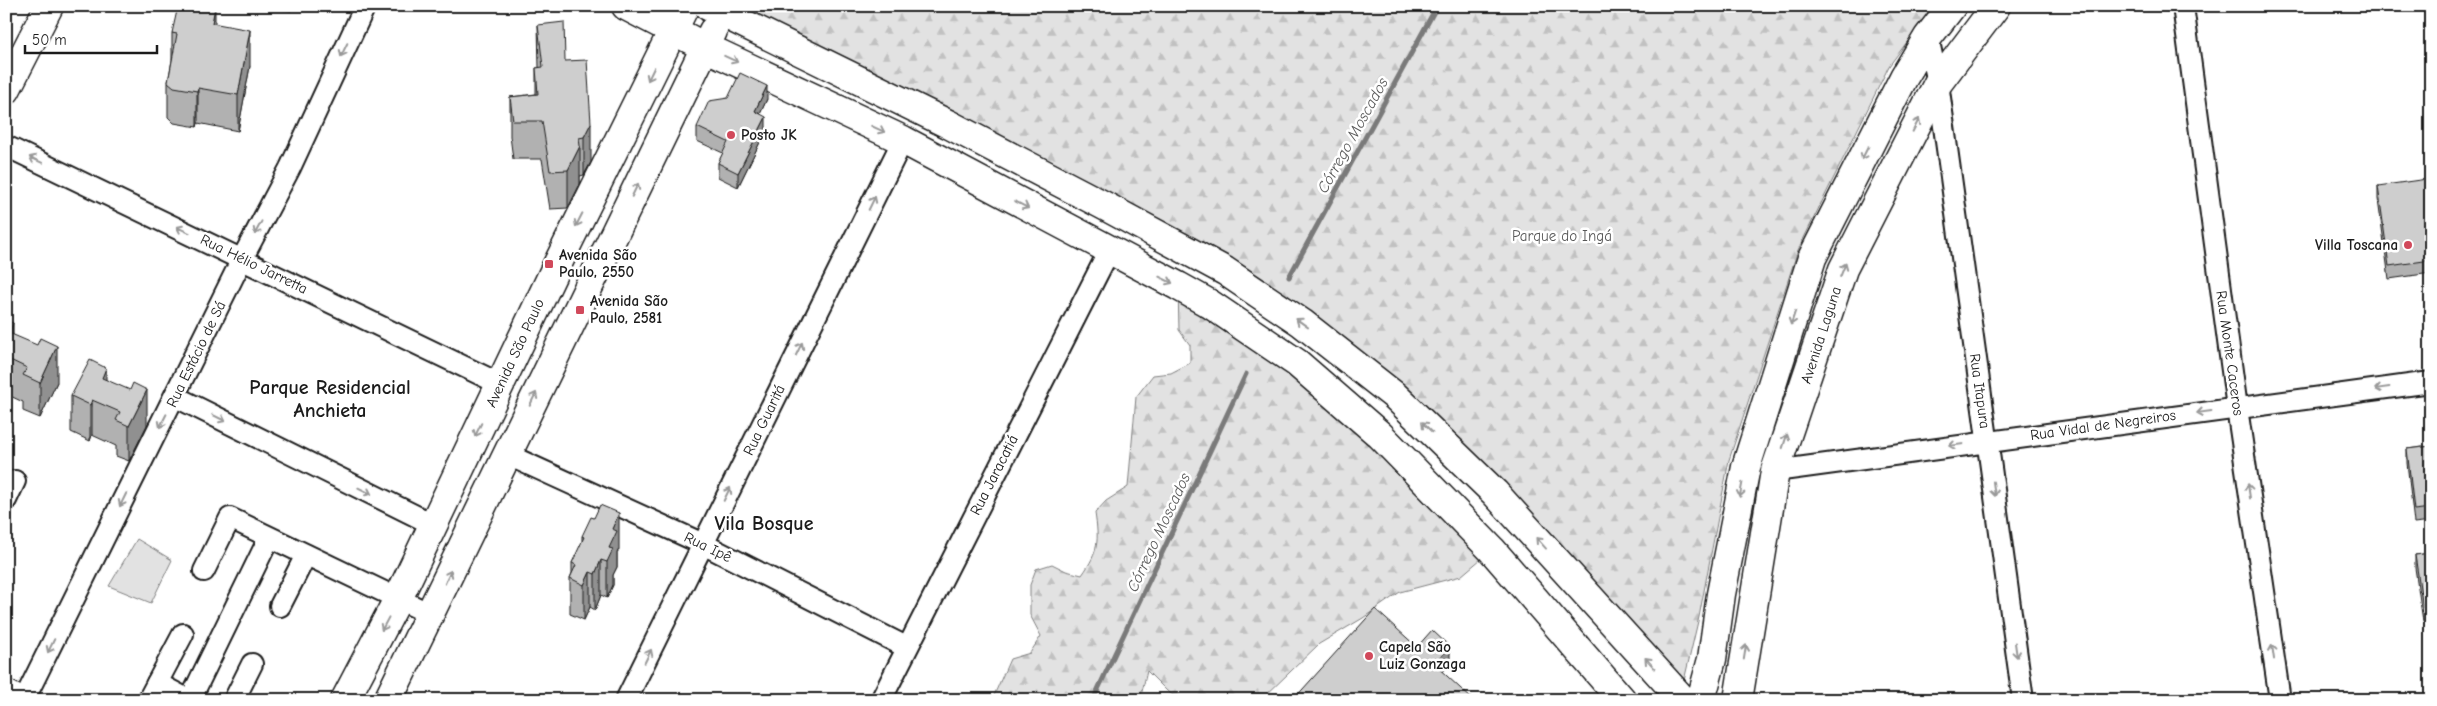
<svg xmlns="http://www.w3.org/2000/svg" width="2437" height="706" viewBox="0 0 2437 706" font-family="'Comic Neue',sans-serif">
	<style>
		.forest { fill: url(#forest-firs); stroke: #7f7f7f }
		.green { fill: #e2e2e2; stroke: #7f7f7f }
		.lines { fill: none; stroke-linecap: round; stroke-linejoin: round }
		.stream { stroke: #7a7a7a; stroke-width: 5 }
		.street-casing { stroke: #1c1c1c; stroke-width: 24 }
		.secondary-casing { stroke: #1c1c1c; stroke-width: 31 }
		.street { stroke: #fff; stroke-width: 20 }
		.secondary { stroke: #fff; stroke-width: 28 }
		.wall { fill: #b1b1b1; stroke: #1c1c1c }
		.shaded-wall { fill: #909090; stroke: #1c1c1c }
		.building { fill: #cecece; stroke: #1c1c1c }
		.oneway { stroke: #999 }
		.poi-dot { fill: #d1495b; stroke: #fff; stroke-width: 2 }
		.labels { text-anchor: middle; stroke-width: 5; stroke-linejoin: round; paint-order: stroke }
		.poi-label { font-size: 15px; font-weight: bold; fill: #1c1c1c; stroke: #fff; text-anchor: start }
		.park-label { font-size: 15px; fill: #575757; stroke: #fff }
		.street-label { font-size: 15px; fill: #1c1c1c; stroke: #fff }
		.water-label { font-size: 16px; font-style: italic; fill: #5a5a5a; stroke: #fff }
		.district-label { font-size: 20px; font-weight: bold; fill: #1c1c1c; stroke: #fff }
	</style>
	<defs>
		<pattern id="forest-firs" width="22" height="20" patternUnits="userSpaceOnUse" patternTransform="scale(1.25)"><rect width="22" height="20" fill="#e2e2e2"/><path d="M5 1l3.5 6h-7zM16 11l3.5 6h-7z" fill="#c1c1c1"/></pattern>
	</defs>
	<rect width="100%" height="100%" fill="#fff"/>
	<filter id="ink" filterUnits="userSpaceOnUse"><feTurbulence type="fractalNoise" baseFrequency=".02" numOctaves="2"/><feDisplacementMap in="SourceGraphic" scale="10" xChannelSelector="R" yChannelSelector="G"/><feConvolveMatrix kernelMatrix="1 2 1 2 8 2 1 2 1" color-interpolation-filters="sRGB"/></filter>
	<g filter="url(#ink)">
		<g class="forest">
			<polygon points="731,6 1934,6 1889,66 1798,250 1729,460 1699,617 1683,685 1305,322"/>
			<path d="M1178 287 1295 365 1488 553 1461 576 1400 592 1363 618 1319 644 1261 700H1180L1167 691 1147 671 1140 700H992L1010 659 1030 653 1041 636 1030 615V585L1036 569 1052 564 1066 571 1082 575C1099 551 1099 541 1095 513L1106 501 1128 487 1136 397 1153 375 1171 373 1190 363V345L1179 330Z"/>
		</g>
		<polygon class="green" points="137,539 172,560 151,603 109,586"/>
		<g class="lines">
			<g class="stream">
				<polyline points="1289,277 1437,6"/>
				<polyline points="1093,700 1246,374"/>
			</g>
			<g class="street-casing">
				<g id="street">
					<polyline points="2183,6 2237,408 2280,700"/>
					<polyline points="1928,37 1938,83 2023,700"/>
					<polyline points="6,146 500,384"/>
					<polyline points="176,397 432,524"/>
					<polyline points="506,454 703,544 906,647"/>
					<polyline points="1775,471 2431,382"/>
					<polyline points="6,500 15,481"/>
					<polyline points="204,571 230,518 430,614"/>
					<polyline points="280,606 306,555"/>
					<polyline points="157,683 189,700"/>
					<polyline points="24,700 242,259 290,168 365,6"/>
					<polyline points="148,700 183,634"/>
					<polyline points="190,700 269,538"/>
					<polyline points="234,700 252,664"/>
					<polyline points="626,700 903,140"/>
					<polyline points="881,700 1109,251"/>
				</g>
			</g>
			<g class="secondary-casing">
				<g id="secondary">
					<polyline points="626,6 705,47 903,140 1178,286 1210,304 1297,363 1380,435 1492,550 1622,700"/>
					<polyline points="708,6 948,124 1103,205 1225,271 1302,323 1395,396 1495,493 1683,700"/>
					<polyline points="6,90 49,6"/>
					<polyline points="6,694 17,700"/>
					<polyline points="345,700 398,599 557,265 685,6"/>
					<polyline points="388,700 713,31"/>
					<polyline points="1701,700 1712,659 1721,594 1746,467 1812,258 1904,77 1928,37 1952,6"/>
					<polyline points="1738,700 1775,471 1843,269 1938,83 1996,6"/>
				</g>
			</g>
			<use href="#street" class="street"/>
			<use href="#secondary" class="secondary"/>
		</g>
		<g class="wall">
			<polygon points="262,6 292,6 291,11"/>
			<polygon points="215,24 250,66 238,131 198,123 197,127 174,123 168,117 168,82 172,60 172,33"/>
			<polygon points="538,25 565,61 591,162 584,175 580,176 580,184 568,208 550,209 542,159 513,159 510,136 510,97 536,94 536,68 539,68"/>
			<polygon points="767,99 760,114 766,130 738,187 718,177 718,163 723,153 697,141 697,127"/>
			<polygon points="2378,186 2431,203 2431,273 2389,279 2378,199"/>
			<polygon points="6,320 13,335 57,382 40,418 23,411 23,402 6,394"/>
			<polygon points="106,380 147,425 129,461 116,456 116,446 92,435 90,441 71,432 71,396"/>
			<polygon points="2431,446 2431,521 2414,523 2407,463 2407,449"/>
			<polygon points="582,536 619,549 617,553 617,567 613,575 613,585 607,598 601,595 595,610 590,607 584,620 570,614 570,578 572,573 572,563 582,543"/>
			<polygon points="2431,553 2431,620 2423,621 2415,568 2415,555"/>
		</g>
		<g class="shaded-wall">
			<polygon points="215,7 215,42 212,23"/>
			<polygon points="250,30 250,66 238,131 238,95"/>
			<polygon points="767,86 767,99 755,125 755,111"/>
			<polygon points="198,88 198,123 197,127 197,91"/>
			<polygon points="766,117 766,130 738,187 738,173"/>
			<polygon points="591,123 591,162 584,175 584,137"/>
			<polygon points="580,146 580,184 568,208 568,170"/>
			<polygon points="13,323 13,358 9,333"/>
			<polygon points="57,346 57,382 40,418 40,383"/>
			<polygon points="106,368 106,403 102,378"/>
			<polygon points="147,390 147,425 129,461 129,426"/>
			<polygon points="92,400 92,435 90,441 90,405"/>
			<polygon points="619,513 619,549 617,553 617,567 613,575 613,585 607,598 607,562 612,529"/>
			<polygon points="601,560 601,595 595,610 595,574"/>
			<polygon points="590,572 590,607 584,620 584,585"/>
			<polygon points="1450,647 1450,664 1434,681 1434,664"/>
		</g>
		<g class="building">
			<polygon points="178,6 215,7 212,23 250,30 238,95 198,88 197,91 174,87 168,82 177,34 172,33"/>
			<polygon points="564,22 565,61 587,60 591,123 584,137 579,138 580,146 568,170 550,171 542,121 513,121 510,97 538,94 536,68 543,67 538,25"/>
			<polygon points="740,73 767,86 755,111 766,117 738,173 718,163 728,142 697,127 709,101 728,98"/>
			<polygon points="2427,179 2431,203 2431,260 2389,266 2378,186"/>
			<polygon points="6,320 13,323 9,333 37,345 40,338 57,346 40,383 23,375 27,368 6,358"/>
			<polygon points="90,360 106,368 102,378 130,390 133,383 147,390 129,426 116,420 120,412 92,400 90,405 71,396"/>
			<polygon points="2431,446 2431,508 2414,510 2407,449"/>
			<polygon points="600,505 619,513 612,529 617,531 609,548 613,549 607,562 601,560 595,574 590,572 584,585 570,578 576,565 572,563 584,537 582,536 591,517 594,518"/>
			<polygon points="2431,553 2431,607 2423,608 2415,555"/>
			<polygon points="1375,609 1417,647 1432,630 1450,647 1434,664 1473,700 1293,700"/>
		</g>
		<defs><path id="oneway-shaft" d="M-6 0H5M1.5-3L5.5 0L1.5 3" fill="none" stroke-width="1.6" stroke-linecap="round" stroke-linejoin="round" transform="scale(1.25)"/></defs>
		<g class="oneway">
			<use href="#oneway-shaft" transform="translate(344 50) rotate(116)"/>
			<use href="#oneway-shaft" transform="translate(731 59) rotate(25)"/>
			<use href="#oneway-shaft" transform="translate(651 74) rotate(116)"/>
			<use href="#oneway-shaft" transform="translate(1916 125) rotate(-63)"/>
			<use href="#oneway-shaft" transform="translate(878 129) rotate(25)"/>
			<use href="#oneway-shaft" transform="translate(1865 153) rotate(117)"/>
			<use href="#oneway-shaft" transform="translate(36 160) rotate(-155)"/>
			<use href="#oneway-shaft" transform="translate(635 190) rotate(-64)"/>
			<use href="#oneway-shaft" transform="translate(872 203) rotate(-64)"/>
			<use href="#oneway-shaft" transform="translate(1022 205) rotate(28)"/>
			<use href="#oneway-shaft" transform="translate(579 220) rotate(117)"/>
			<use href="#oneway-shaft" transform="translate(258 228) rotate(118)"/>
			<use href="#oneway-shaft" transform="translate(183 230) rotate(-155)"/>
			<use href="#oneway-shaft" transform="translate(1843 270) rotate(-68)"/>
			<use href="#oneway-shaft" transform="translate(1166 280) rotate(26)"/>
			<use href="#oneway-shaft" transform="translate(1793 318) rotate(108)"/>
			<use href="#oneway-shaft" transform="translate(1302 323) rotate(-144)"/>
			<use href="#oneway-shaft" transform="translate(799 349) rotate(-64)"/>
			<use href="#oneway-shaft" transform="translate(2382 388) rotate(172)"/>
			<use href="#oneway-shaft" transform="translate(533 399) rotate(-64)"/>
			<use href="#oneway-shaft" transform="translate(2204 412) rotate(172)"/>
			<use href="#oneway-shaft" transform="translate(219 418) rotate(26)"/>
			<use href="#oneway-shaft" transform="translate(163 421) rotate(117)"/>
			<use href="#oneway-shaft" transform="translate(1427 427) rotate(-136)"/>
			<use href="#oneway-shaft" transform="translate(478 430) rotate(116)"/>
			<use href="#oneway-shaft" transform="translate(1785 441) rotate(-72)"/>
			<use href="#oneway-shaft" transform="translate(1956 445) rotate(172)"/>
			<use href="#oneway-shaft" transform="translate(1994 489) rotate(82)"/>
			<use href="#oneway-shaft" transform="translate(1741 490) rotate(101)"/>
			<use href="#oneway-shaft" transform="translate(365 491) rotate(26)"/>
			<use href="#oneway-shaft" transform="translate(2249 491) rotate(-98)"/>
			<use href="#oneway-shaft" transform="translate(727 494) rotate(-64)"/>
			<use href="#oneway-shaft" transform="translate(123 500) rotate(116)"/>
			<use href="#oneway-shaft" transform="translate(1541 543) rotate(-132)"/>
			<use href="#oneway-shaft" transform="translate(448 577) rotate(-65)"/>
			<use href="#oneway-shaft" transform="translate(385 624) rotate(118)"/>
			<use href="#oneway-shaft" transform="translate(51 646) rotate(116)"/>
			<use href="#oneway-shaft" transform="translate(2016 650) rotate(82)"/>
			<use href="#oneway-shaft" transform="translate(1745 652) rotate(-81)"/>
			<use href="#oneway-shaft" transform="translate(2273 652) rotate(-98)"/>
			<use href="#oneway-shaft" transform="translate(648 656) rotate(-64)"/>
			<use href="#oneway-shaft" transform="translate(1650 663) rotate(-132)"/>
		</g>
	</g>
	<g class="poi-dot">
		<circle cx="731" cy="135" r="5"/>
		<circle cx="2408" cy="245" r="5"/>
		<rect x="544" y="259" width="10" height="10" rx="2.5"/>
		<rect x="575" y="305" width="10" height="10" rx="2.5"/>
		<circle cx="1369" cy="656" r="5"/>
	</g>
	<g class="labels">
		<g class="poi-label">
			<text x="741" y="140">Posto JK</text>
			<text x="2398" y="250" text-anchor="end">Villa Toscana</text>
			<text x="559" y="260">Avenida São<tspan x="559" dy="17">Paulo, 2550</tspan></text>
			<text x="590" y="306">Avenida São<tspan x="590" dy="17">Paulo, 2581</tspan></text>
			<text x="1379" y="652">Capela São<tspan x="1379" dy="17">Luiz Gonzaga</tspan></text>
		</g>
		<g class="park-label">
			<text x="1562" y="241">Parque do Ingá</text>
		</g>
		<g class="street-label">
			<text transform="translate(254 264) rotate(26)" y="5">Rua Hélio Jarretta</text>
			<text transform="translate(1821 335) rotate(-72)" y="5">Avenida Laguna</text>
			<text transform="translate(515 353) rotate(-65)" y="5">Avenida São Paulo</text>
			<text transform="translate(2230 353) rotate(82)" y="5">Rua Monte Caceros</text>
			<text transform="translate(196 354) rotate(-64)" y="5">Rua Estácio de Sá</text>
			<text transform="translate(1980 391) rotate(82)" y="5">Rua Itapura</text>
			<text transform="translate(764 420) rotate(-64)" y="5">Rua Guaritá</text>
			<text transform="translate(2103 425) rotate(-8)" y="5">Rua Vidal de Negreiros</text>
			<text transform="translate(994 475) rotate(-63)" y="5">Rua Jaracatiá</text>
			<text transform="translate(708 547) rotate(26)" y="5">Rua Ipê</text>
		</g>
		<g class="water-label">
			<text transform="translate(1352 135) rotate(-61)" y="6">Córrego Moscados</text>
			<text transform="translate(1158 532) rotate(-65)" y="6">Córrego Moscados</text>
		</g>
		<g class="district-label">
			<text x="330" y="394">Parque Residencial<tspan x="330" dy="23">Anchieta</tspan></text>
			<text x="764" y="530">Vila Bosque</text>
		</g>
	</g>
	<rect width="2437" height="706" fill="none" stroke="#fff" stroke-width="25"/>
	<rect x="12" y="12" width="2412" height="681" fill="none" stroke="#1c1c1c" stroke-width="2" filter="url(#ink)"/>
	<path d="M25 45v8h132v-8" fill="none" stroke="#1c1c1c" stroke-width="2.5"/>
	<text x="32" y="45" font-size="15" fill="#1c1c1c" stroke="#ffffff" stroke-width="4" paint-order="stroke">50 m</text>
</svg>
